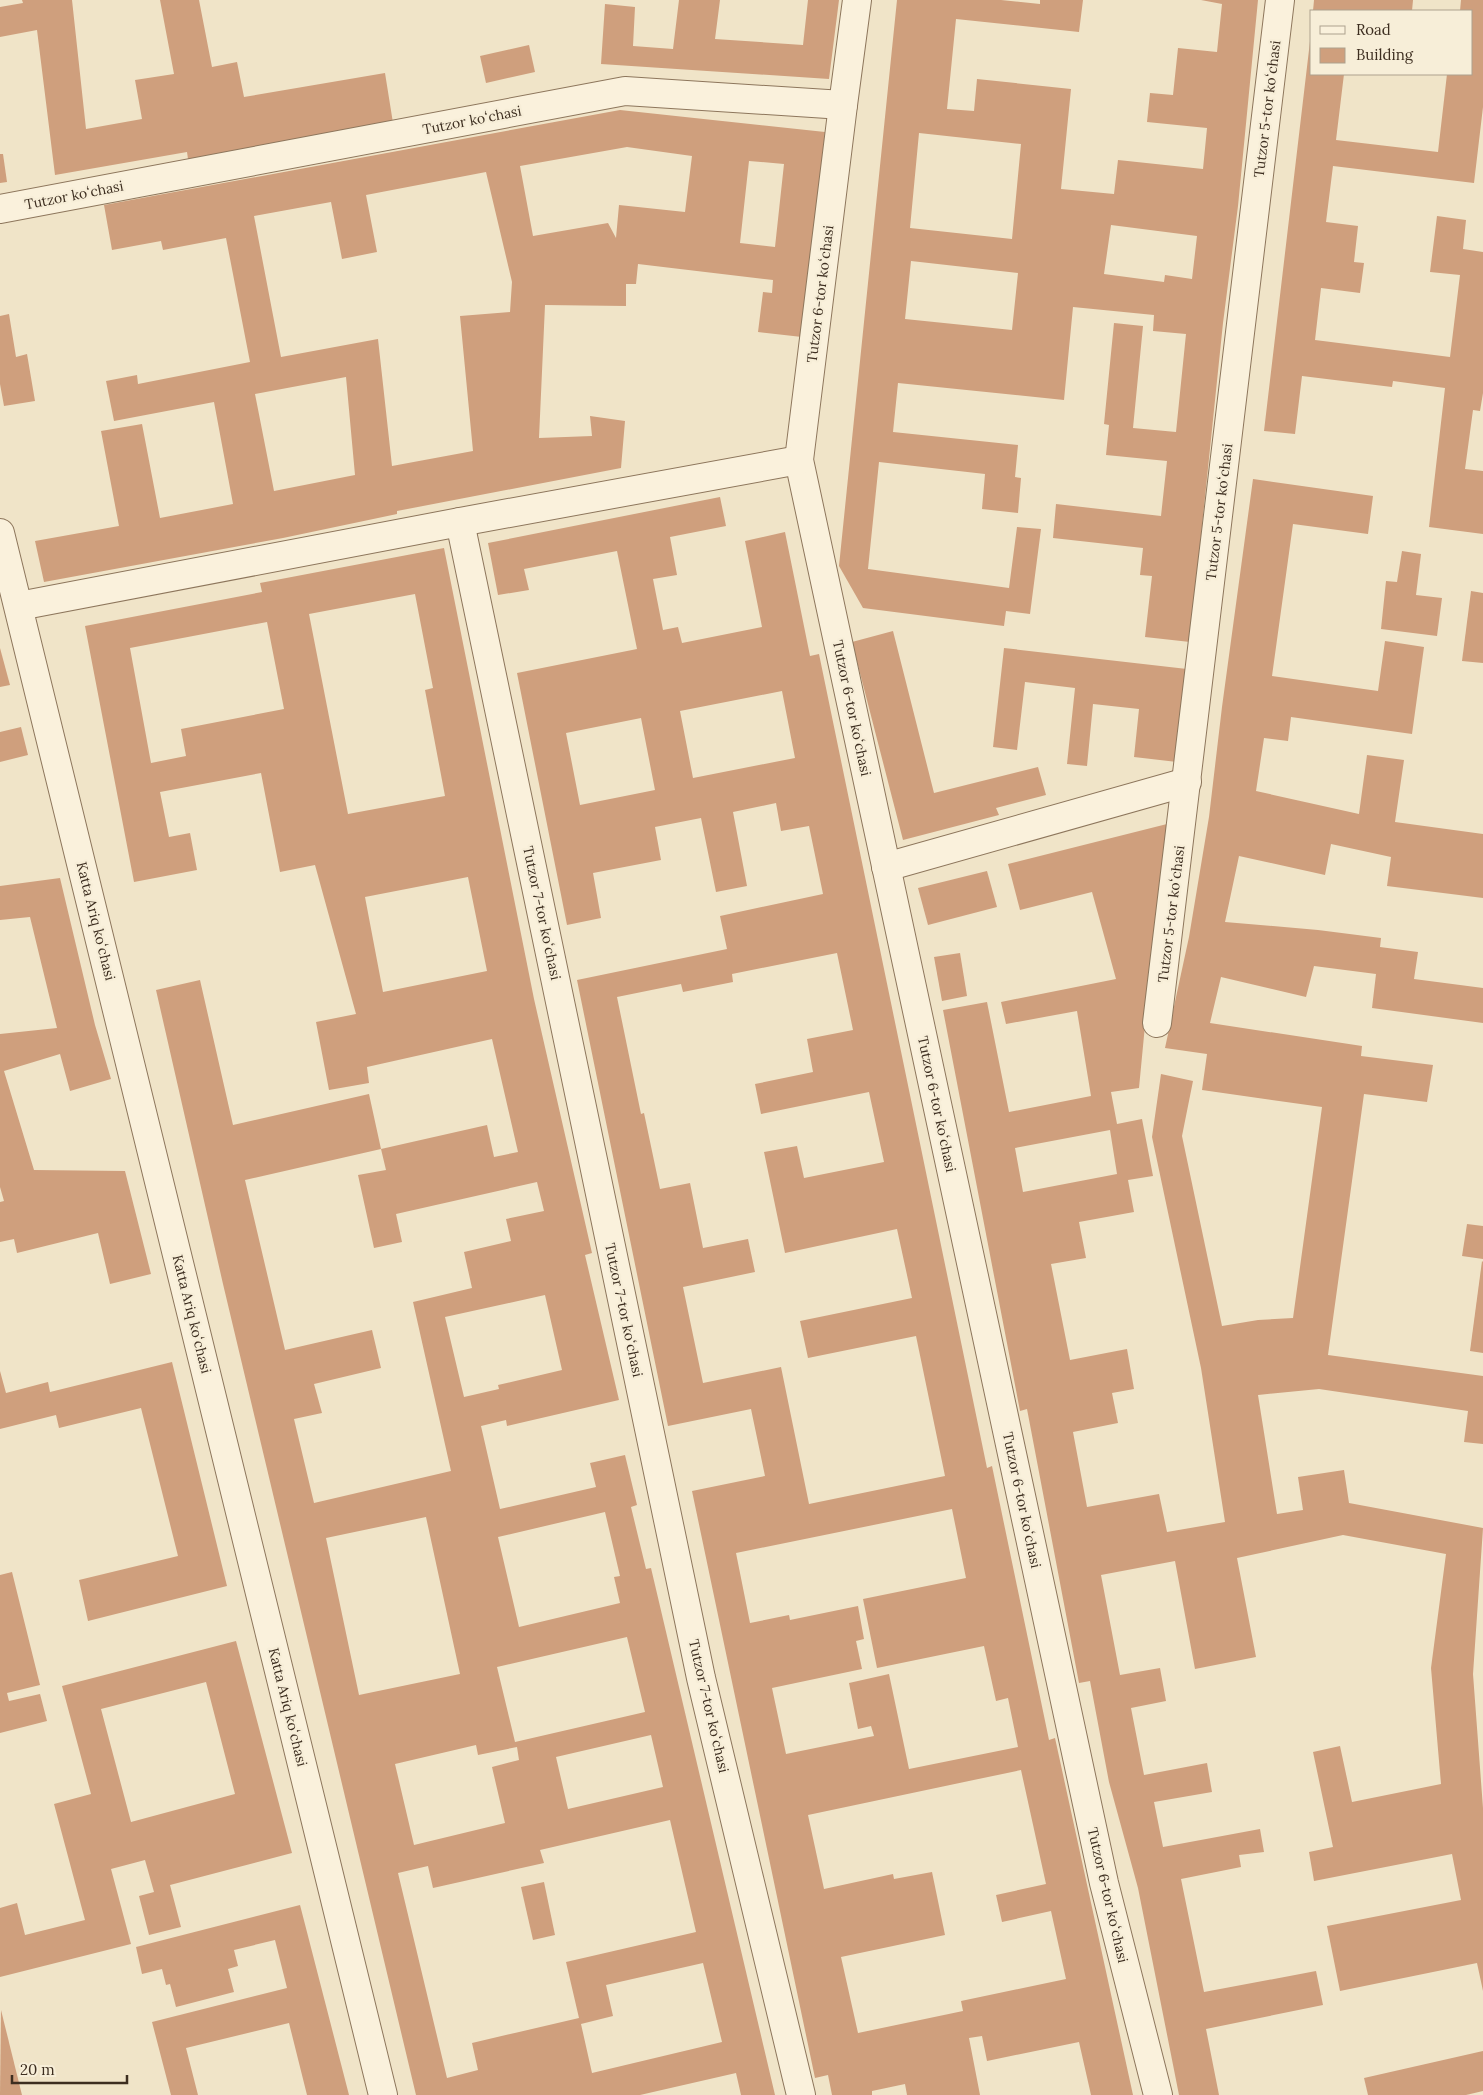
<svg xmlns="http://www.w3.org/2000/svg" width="1483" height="2095" viewBox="0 0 1483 2095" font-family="Lora,serif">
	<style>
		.building { fill: #cf9f7d; fill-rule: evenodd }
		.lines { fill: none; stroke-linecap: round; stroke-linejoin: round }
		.street-casing { stroke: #8d765c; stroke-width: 30 }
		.street { stroke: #faf1dc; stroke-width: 28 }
		.labels { text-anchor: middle; stroke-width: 4.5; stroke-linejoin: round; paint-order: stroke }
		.street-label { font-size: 14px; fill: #3d2e20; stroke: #f7eed8 }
	</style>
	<rect width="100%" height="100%" fill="#f0e4c8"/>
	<g class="building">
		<polygon points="22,0 72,0 86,129 142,119 135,80 174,74 160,0 199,0 212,67 237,62 244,97 385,73 393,123 188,159 187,152 55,175 37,30 0,37 0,7 23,3"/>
		<polygon points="679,0 720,0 715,39 803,45 808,0 839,0 829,79 601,64 605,4 635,7 633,46 673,49"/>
		<path d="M897 0H1001L1040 4V0H1083L1079 32 956 19 947 109 974 111 977 79 1071 89 1061 189 1114 194 1118 160 1203 169 1207 128 1147 122 1150 93 1173 95 1178 48 1217 52 1222 4 1201 0H1258L1238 206 1223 323 1190 642 1145 637 1152 576 1140 575 1143 548 1053 538 1056 504 1161 516 1167 461 1106 455 1109 425 1104 424 1114 323 1143 326 1133 428 1176 432 1186 334 1153 331 1154 315 1073 307 1064 400 898 383 893 432 1018 445 1015 477 1021 478 1018 513 982 509 985 474 879 462 868 569 1009 588 1017 527 1041 529 1030 614 1006 611 1004 626 863 608 839 566ZM919 133 1021 144 1012 239 910 228ZM1111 225 1197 236 1192 279 1165 275 1164 282 1104 274ZM911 261 1018 273 1012 330 905 319Z"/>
		<polygon points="1314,0 1413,0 1412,11 1313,11"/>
		<polygon points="1461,0 1483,0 1483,107 1474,183 1333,166 1326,222 1358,226 1354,262 1364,263 1360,293 1321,288 1315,340 1450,357 1460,275 1430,272 1437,216 1466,220 1463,249 1483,252 1483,393 1480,411 1473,410 1465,469 1483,471 1483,534 1429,527 1445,388 1393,381 1392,387 1302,376 1295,434 1264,431 1311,33 1312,74 1344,74 1336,140 1438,152 1447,74 1472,74 1472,11 1460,11"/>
		<polygon points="529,45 535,72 486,83 480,56"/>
		<path d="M620 110 825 132 802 337 758 332 763 292 772 293 773 280 638 264 636 284H626V306L545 305 539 438 592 436 590 416 625 421 621 468 397 511V514L283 538 44 582 35 541 119 526 101 431 142 424 160 518 233 504 214 402 114 421 106 381 137 375 138 384 250 362 226 238 163 250 161 241 112 250 104 205ZM627 147 692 156 685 212 619 205 616 238 608 223 533 236 520 166ZM749 161 784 164 775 247 740 243ZM486 172 512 282 510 312 460 316 473 451 392 466 378 339 281 357 254 216 331 202 342 259 377 252 366 195ZM346 377 355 475 274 491 255 394Z"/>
		<polygon points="0,154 3,154 7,182 0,183"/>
		<polygon points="9,314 16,357 27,354 35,401 4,406 0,384 0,316"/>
		<path d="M1253 479 1373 496 1368 534 1293 524 1272 676 1378 691 1385 641 1424 647 1412 734 1291 717 1288 741 1264 738 1256 791 1359 814 1367 755 1404 760 1395 822 1483 834V898L1387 886 1391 857 1331 844 1325 875 1239 856 1225 922 1318 930 1381 938 1380 947 1418 952 1414 979 1483 988V1023L1372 1008 1376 974 1314 966 1306 997 1221 977 1210 1023 1362 1046 1361 1056 1433 1065 1427 1102 1364 1094 1328 1355 1483 1376V1444L1464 1442 1468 1411 1319 1389 1258 1395 1277 1514 1303 1510 1298 1477 1344 1470 1349 1503 1483 1528 1473 1674 1483 1808V1991L1477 1963 1340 1991 1327 1926 1461 1900 1452 1854 1314 1881 1309 1852 1333 1847 1313 1752 1340 1746 1352 1802 1441 1784 1431 1668 1446 1554 1343 1535 1237 1558 1256 1657 1195 1669 1175 1561 1101 1575 1120 1675 1160 1668 1166 1701 1131 1708 1144 1775 1207 1763 1212 1792 1154 1802 1163 1847 1260 1829 1264 1852 1239 1855 1241 1867 1181 1879 1204 1992 1316 1971 1323 2005 1206 2029 1219 2095H1179L1138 1888 1109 1782 1090 1681 1079 1683 1027 1409 1020 1411 943 1010 987 1002 1009 1112 1091 1096 1077 1011 1006 1024 1001 1002 1116 979 1092 892 1020 910 1008 864 1167 824 1150 973 1139 1088 1111 1092 1117 1124 1142 1119 1153 1176 1128 1180 1134 1212 1079 1222 1086 1258 1051 1264 1070 1360 1127 1349 1134 1389 1112 1393 1118 1423 1073 1432 1087 1507 1159 1494 1167 1532 1225 1522 1201 1368 1152 1137 1161 1074 1193 1081 1182 1136 1222 1326 1258 1320 1293 1318 1322 1107 1202 1090 1207 1054 1165 1048 1189 937 1209 817 1222 707ZM1110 1130 1117 1174 1023 1192 1015 1148Z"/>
		<path d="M720 497 726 526 670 537 677 575 653 579 663 630 678 627 682 643 762 627 745 541 785 532 810 656 819 654 987 1468 992 1466 1049 1740 1055 1738 1133 2095H1091L1079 2042 987 2061 982 2036 969 2038 980 2095H907L905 2084 872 2091V2095H832L828 2075 815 2078 692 1491 765 1476 751 1409 668 1426 577 980 727 949 720 916 823 894 809 826 781 831 776 803 733 812 747 886 716 892 701 818 655 827 661 860 593 873 601 918 567 925 517 673 637 649 617 551 524 569 529 590 498 595 488 543ZM782 691 795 758 693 778 680 711ZM641 718 655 790 580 805 566 733ZM837 953 853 1030 807 1039 813 1072 755 1084 761 1114 869 1092 884 1162 804 1178 797 1146 764 1152 785 1253 897 1229 912 1298 800 1321 808 1358 916 1336 945 1476 809 1504 781 1367 703 1383 683 1287 755 1272 748 1239 703 1248 690 1183 660 1189 644 1113 641 1114 617 997 681 984 683 992 733 982 732 974ZM952 1509 966 1578 863 1599 877 1668 984 1646 996 1701 1008 1698 1018 1747 909 1769 889 1674 849 1683 858 1729 871 1726 874 1736 786 1754 772 1688 862 1669 856 1641 864 1639 858 1606 790 1620 789 1615 750 1623 736 1553ZM1021 1770 1046 1884 996 1895 1002 1922 1051 1911 1066 1979 961 2001 963 2011 858 2033 841 1957 945 1935 932 1872 894 1879 893 1874 824 1889 808 1815Z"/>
		<path d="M444 548 534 999 592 1253 585 1255 619 1400 507 1426 506 1420 481 1426 500 1509 596 1487 590 1463 625 1455 637 1505 631 1507 646 1569 651 1568 775 2095H741L736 2073 640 2095H416L223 1284 156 990 200 980 233 1125 369 1094 381 1149 487 1125 494 1157 518 1152 492 1039 367 1067 369 1083 329 1090 316 1022 356 1014 315 865 280 872 261 773 160 792 169 837 190 833 197 870 134 882 85 626 262 592 260 583ZM415 594 433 688 425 690 445 796 348 814 309 614ZM267 622 284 709 181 729 186 756 151 763 130 648ZM468 877 487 971 383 992 365 897ZM381 1149 386 1170 358 1175 374 1248 402 1242 396 1214 537 1182 544 1211 506 1219 511 1241 464 1252 472 1288 413 1302 451 1471 314 1503 294 1419 322 1413 314 1384 381 1368 372 1330 285 1350 245 1180ZM545 1295 562 1370 498 1385 499 1389 464 1397 445 1317ZM605 1512 620 1576 614 1577 620 1603 519 1627 498 1537ZM426 1517 460 1674 359 1695 326 1538ZM627 1637 645 1712 515 1742 497 1667ZM651 1735 663 1787 568 1809 556 1757ZM476 1745 478 1755 517 1747 519 1760 492 1767 505 1823 414 1845 395 1764ZM670 1820 696 1932 566 1962 579 2018 472 2043 478 2070 447 2078 398 1873 428 1866 433 1888 544 1863 540 1850ZM703 1963 722 2042 592 2073 581 2024 613 2016 606 1985Z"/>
		<polygon points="1402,551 1421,554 1416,595 1442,598 1437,636 1381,629 1386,581 1397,582"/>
		<polygon points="1471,591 1483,593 1483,663 1462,661"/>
		<polygon points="893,631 934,793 1038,767 1046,795 996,808 999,815 903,840 852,642"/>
		<polygon points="0,648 10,685 0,687"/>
		<polygon points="1004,648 1187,669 1177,762 1134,757 1139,709 1093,704 1087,766 1067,764 1075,688 1025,682 1017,750 993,747"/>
		<polygon points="21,727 28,755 0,762 0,732"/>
		<polygon points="987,871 997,907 928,925 918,888"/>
		<polygon points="60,878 95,1025 111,1079 70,1091 60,1054 4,1071 34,1170 125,1171 151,1274 110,1284 98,1233 17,1253 14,1239 0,1242 0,1202 4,1201 0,1187 0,1034 57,1028 30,917 0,920 0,886"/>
		<polygon points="960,953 967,996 942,1001 934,957"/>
		<polygon points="1467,1224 1483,1226 1483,1259 1462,1256"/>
		<polygon points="1482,1261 1483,1262 1483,1353 1470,1351"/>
		<polygon points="172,1362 227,1586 88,1621 79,1580 178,1556 141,1408 59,1428 56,1415 0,1429 0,1371 6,1393 48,1382 50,1392"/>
		<polygon points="12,1572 40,1685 7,1693 9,1701 40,1694 47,1721 0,1733 0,1575"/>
		<path d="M236 1641 292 1853 170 1885 181 1927 149 1935 139 1896 154 1892 145 1860 111 1869 131 1944 0 1977V1908L17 1903 25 1935 85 1920 54 1804 91 1794 62 1686ZM206 1682 235 1794 131 1822 101 1709Z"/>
		<polygon points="544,1882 555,1935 533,1940 521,1887"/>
		<polygon points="300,1905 349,2095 307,2095 289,2023 186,2048 198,2095 171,2095 152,2022 287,1988 275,1940 234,1950 238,1966 228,1969 234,1992 176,2007 170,1984 166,1985 162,1969 142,1974 136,1947"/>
		<polygon points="1,2010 22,2095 0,2095"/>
		<polygon points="1483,2051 1483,2091 1466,2095 1368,2095 1364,2078"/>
	</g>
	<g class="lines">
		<g class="street-casing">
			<g id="street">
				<polyline points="843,105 799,460 1104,1883 1158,2095"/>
				<polyline points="0,209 625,91 843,105 857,0"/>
				<polyline points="460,522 701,1678 801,2095"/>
				<polyline points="0,533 383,2095"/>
				<polyline points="19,606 460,522 799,460"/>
				<polyline points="886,867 1187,782"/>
				<polyline points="1157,1023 1280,0"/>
			</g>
		</g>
		<use href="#street" class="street"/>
	</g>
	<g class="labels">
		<g class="street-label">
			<text transform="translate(1267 109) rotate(-83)" y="5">Tutzor 5-tor koʻchasi</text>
			<text transform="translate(472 120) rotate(-11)" y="5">Tutzor koʻchasi</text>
			<text transform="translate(74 195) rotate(-11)" y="5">Tutzor koʻchasi</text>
			<text transform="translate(820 294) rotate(-83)" y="5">Tutzor 6-tor koʻchasi</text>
			<text transform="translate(1219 512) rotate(-83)" y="5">Tutzor 5-tor koʻchasi</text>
			<text transform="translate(852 708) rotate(78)" y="5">Tutzor 6-tor koʻchasi</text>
			<text transform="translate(542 913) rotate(78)" y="5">Tutzor 7-tor koʻchasi</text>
			<text transform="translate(1171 914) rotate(-83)" y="5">Tutzor 5-tor koʻchasi</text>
			<text transform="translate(96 921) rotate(76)" y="5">Katta Ariq koʻchasi</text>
			<text transform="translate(937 1104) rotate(78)" y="5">Tutzor 6-tor koʻchasi</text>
			<text transform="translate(624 1310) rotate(78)" y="5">Tutzor 7-tor koʻchasi</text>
			<text transform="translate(192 1314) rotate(76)" y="5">Katta Ariq koʻchasi</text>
			<text transform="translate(1022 1500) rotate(78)" y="5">Tutzor 6-tor koʻchasi</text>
			<text transform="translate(709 1706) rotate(77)" y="5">Tutzor 7-tor koʻchasi</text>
			<text transform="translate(288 1707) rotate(76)" y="5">Katta Ariq koʻchasi</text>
			<text transform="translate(1108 1895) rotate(77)" y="5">Tutzor 6-tor koʻchasi</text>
		</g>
	</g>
	<rect x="1310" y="10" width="162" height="65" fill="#f7eed8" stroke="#ada18e"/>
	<rect x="1320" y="26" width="25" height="8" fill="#faf1dc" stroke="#ada18e"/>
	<text x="1356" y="35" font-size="15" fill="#3d2e20">Road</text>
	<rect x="1320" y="48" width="25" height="15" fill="#cf9f7d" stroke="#ada18e"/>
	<text x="1356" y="60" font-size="15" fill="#3d2e20">Building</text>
	<path d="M12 2075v8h115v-8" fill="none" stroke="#3d2e20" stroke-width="2.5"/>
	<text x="20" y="2075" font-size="15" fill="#3d2e20" stroke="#f7eed8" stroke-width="4" paint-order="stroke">20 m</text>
</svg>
